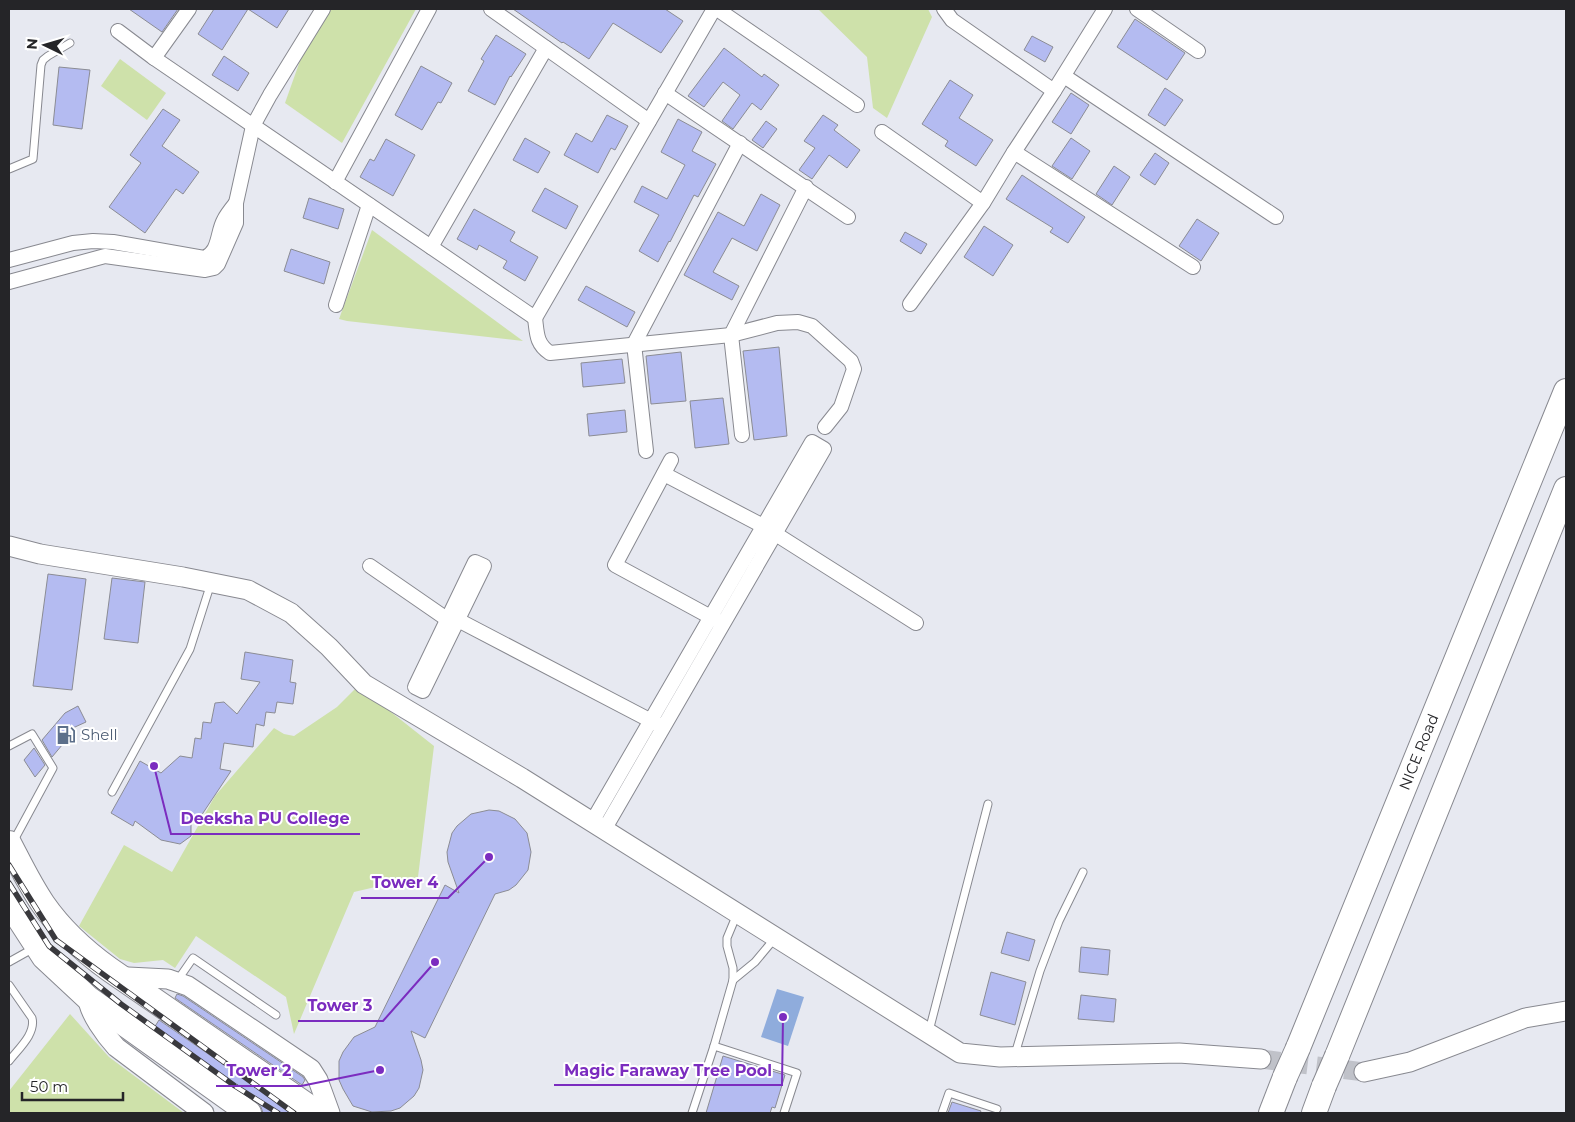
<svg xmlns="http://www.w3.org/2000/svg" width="1575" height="1122" viewBox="0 0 1575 1122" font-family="Montserrat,sans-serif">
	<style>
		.green { fill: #cee1aa }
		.water { fill: #8facdc }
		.building { fill: #b4bbf1; stroke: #8b8c94 }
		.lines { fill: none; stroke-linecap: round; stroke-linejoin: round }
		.secondary-tunnel { stroke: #c0c2c9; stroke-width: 19; stroke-dasharray: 19 9; stroke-linecap: butt }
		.lane-casing { stroke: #888990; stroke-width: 9 }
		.street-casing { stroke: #888990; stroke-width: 16 }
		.secondary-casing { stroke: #888990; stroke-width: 21 }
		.highway-casing { stroke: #888990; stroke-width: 26 }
		.lane { stroke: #fff; stroke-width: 7 }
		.street { stroke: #fff; stroke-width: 14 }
		.secondary { stroke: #fff; stroke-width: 19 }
		.highway { stroke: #fff; stroke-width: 24 }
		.rail-casing { stroke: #39393d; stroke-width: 5.5 }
		.rail { stroke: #fff; stroke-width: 4; stroke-dasharray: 11; stroke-linecap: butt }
		.highway-bridge-casing { stroke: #888990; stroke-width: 26; stroke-linecap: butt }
		.highway-bridge { stroke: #fff; stroke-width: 24 }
		.labels { text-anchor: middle; stroke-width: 4; stroke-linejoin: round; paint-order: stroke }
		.service-label { font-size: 15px; fill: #4e5e75; stroke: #fff; text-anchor: start }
		.street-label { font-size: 15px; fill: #252528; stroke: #fff }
		.leader { fill: none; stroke: #7b2cbf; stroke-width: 2 }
		.callout-dot { fill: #7b2cbf; stroke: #fff; stroke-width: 2 }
		.callout-label { font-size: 16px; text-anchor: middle; font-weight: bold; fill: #7b2cbf; stroke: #fff; stroke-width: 4; stroke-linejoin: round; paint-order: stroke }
	</style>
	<rect width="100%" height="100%" fill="#e7e9f1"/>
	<g class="green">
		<polygon points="328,9 416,9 342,143 285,103 307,41"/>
		<polygon points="818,9 928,9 932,17 887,118 873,108 867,57"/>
		<polygon points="120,59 166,93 147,120 101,86"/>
		<polygon points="372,230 523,341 347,321 339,319"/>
		<polygon points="358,686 434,746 418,877 354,892 294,1034 286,997 196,936 175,968 163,960 134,963 120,959 79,926 124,845 172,872 215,796 274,728 284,734 294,736 337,707"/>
		<polygon points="70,1014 109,1057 184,1113 9,1113 9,1091"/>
	</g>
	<polygon class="water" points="777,989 804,997 788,1046 761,1037"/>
	<g class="building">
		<polygon points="129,9 178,9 162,32"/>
		<polygon points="214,9 289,9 277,28 248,9 222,50 198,34"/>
		<polygon points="513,9 665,9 683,21 661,53 613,23 589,59 563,42 562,43"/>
		<polygon points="1135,19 1185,53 1167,80 1117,47"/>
		<polygon points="496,35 526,54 511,77 510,76 495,105 468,91 484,61 481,59"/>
		<polygon points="1032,36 1053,47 1045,62 1024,50"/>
		<polygon points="724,48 762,77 764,74 779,85 761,110 752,103 733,129 722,121 740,95 723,82 704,107 688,96"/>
		<polygon points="224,56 249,73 238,91 212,75"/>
		<polygon points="421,66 452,83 441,103 438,102 422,130 395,115"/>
		<polygon points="59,67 90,70 82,129 53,125"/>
		<polygon points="950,80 973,95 959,118 993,140 976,166 945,146 948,141 922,124"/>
		<polygon points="1165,88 1183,100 1165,126 1148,115"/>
		<polygon points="1071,93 1089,105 1071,134 1052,122"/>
		<polygon points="163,109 180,120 162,146 199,172 183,194 176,189 145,233 109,207 141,163 130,155"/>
		<polygon points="607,115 628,126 615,150 611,148 598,173 564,155 576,133 592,142"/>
		<polygon points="823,115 838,125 834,130 860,150 847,168 829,155 812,179 799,170 815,148 804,141"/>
		<polygon points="678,119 702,132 692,151 716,164 698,197 694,195 670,242 669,241 658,262 639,251 659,215 634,202 642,186 667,199 685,165 661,152"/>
		<polygon points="766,121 777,129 763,148 752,140"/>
		<polygon points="525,138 550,152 538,173 513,160"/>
		<polygon points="1071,138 1090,151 1072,179 1052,166"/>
		<polygon points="386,139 415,155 393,196 360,177 370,159 374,161"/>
		<polygon points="1155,153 1169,163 1155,185 1140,175"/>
		<polygon points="1114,166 1130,177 1112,205 1096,194"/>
		<polygon points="1022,175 1085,217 1068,243 1050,232 1053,228 1006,199"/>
		<polygon points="545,188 578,206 566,229 532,211"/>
		<polygon points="761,194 780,205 757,251 732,238 713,272 739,286 732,300 684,275 718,212 744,226"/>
		<polygon points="309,198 344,209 338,229 303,218"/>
		<polygon points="474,209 515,232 510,241 538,257 525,281 503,268 507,261 479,245 477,250 457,239"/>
		<polygon points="1197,219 1219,233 1201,261 1179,246"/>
		<polygon points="984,226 1013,245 993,276 964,257"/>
		<polygon points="905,232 927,244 921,254 900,241"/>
		<polygon points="291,249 330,262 324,284 284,271"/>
		<polygon points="586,286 635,312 627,327 578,300"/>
		<polygon points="779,347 787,436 754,440 743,351"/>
		<polygon points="681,352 686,401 651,404 646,356"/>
		<polygon points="622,359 625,383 583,387 581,363"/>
		<polygon points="723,398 729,444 695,448 690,401"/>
		<polygon points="625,410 627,432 589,436 587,414"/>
		<polygon points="48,574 86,579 72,690 33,686"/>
		<polygon points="112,578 145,582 138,643 104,639"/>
		<polygon points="245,652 293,660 290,682 296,683 293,704 277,702 275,713 266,712 264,726 256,724 253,747 224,743 220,769 231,771 199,819 191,814 191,836 180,844 161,840 135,821 133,826 111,813 140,761 161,773 180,756 192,758 195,738 201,739 203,722 211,723 215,703 224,702 237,714 260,682 241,679"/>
		<polygon points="78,706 86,722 64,732 68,738 52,757 42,740 65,713"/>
		<polygon points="34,748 45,765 35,777 24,760"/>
		<polygon points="489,810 499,811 515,819 527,833 531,852 528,870 516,885 509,890 495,894 425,1038 411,1031 421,1060 423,1070 419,1088 414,1096 400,1108 391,1111 372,1112 353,1106 343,1089 339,1080 339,1061 343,1052 354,1037 375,1027 445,885 459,893 448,862 447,852 452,833 457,826 471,814"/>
		<polygon points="1007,932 1035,940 1029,961 1001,953"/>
		<polygon points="1081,947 1110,950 1108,975 1079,972"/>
		<polygon points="991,972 1026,982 1015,1025 980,1015"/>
		<polygon points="177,994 183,996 303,1077 305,1080 302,1085 175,998"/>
		<polygon points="1081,995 1116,999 1114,1022 1078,1019"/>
		<polygon points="159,1020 294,1113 263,1113 261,1107 257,1102 154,1028"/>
		<polygon points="723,1056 785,1075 775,1108 772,1107 770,1113 706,1113"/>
		<polygon points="952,1102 981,1111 980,1113 948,1113"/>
	</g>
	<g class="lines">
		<polyline class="secondary-tunnel" points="1261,1059 1364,1072"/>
		<g class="lane-casing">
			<g id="lane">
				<polyline points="9,169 33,159 41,65 43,60 48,56 70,43"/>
				<polyline points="9,746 32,734 53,768 13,842"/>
				<polyline points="112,792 190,649 211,583"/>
				<polyline points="9,962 34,948"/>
				<polyline points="733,980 755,962 775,938"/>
				<polyline points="177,981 193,958 276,1015"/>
				<path d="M9 985 32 1018C36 1034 18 1049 9 1061"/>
				<polyline points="929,1031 988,804"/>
				<polyline points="714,1046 797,1073 784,1113"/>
				<polyline points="1015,1054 1040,971 1059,921 1083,872"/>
				<polyline points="692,1113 714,1046 733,980 733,968 727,946 727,938 737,914"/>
				<polyline points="942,1113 949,1093 997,1109"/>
			</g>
		</g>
		<g class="street-casing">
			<g id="street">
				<polyline points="491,9 649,121"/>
				<polyline points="717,9 857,105"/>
				<polyline points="944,9 952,20 1054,91"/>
				<polyline points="1137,9 1198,51"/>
				<polyline points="118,31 154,58 535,318 714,9"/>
				<polyline points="154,58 189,9"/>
				<polyline points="1064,76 1276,217"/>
				<polyline points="665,93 848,217"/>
				<polyline points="882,132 983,203"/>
				<polyline points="1014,152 1193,267"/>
				<polyline points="335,182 429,9"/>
				<polyline points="431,247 546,48"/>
				<path d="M9 260 73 243 93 241 113 242 204 258C220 252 217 232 224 220 227 214 232 208 236 203"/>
				<polyline points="9,282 105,256 205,270 214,268 218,264 236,223 236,203 253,126 270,95 323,9"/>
				<polyline points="910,304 983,203 1014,152 1054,91 1105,9"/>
				<polyline points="336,305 369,205"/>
				<path d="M535 318C537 333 536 344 550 353L731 335 777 323 798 322 812 326 851 361 854 369 841 407 825 427"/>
				<polyline points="742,435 731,335 806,187"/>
				<polyline points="646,451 634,344 740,143"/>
				<polyline points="671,460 615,565 718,621"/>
				<polyline points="664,474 763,526 916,623"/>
				<polygon points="475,562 484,566 423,691 415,687"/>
				<polyline points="370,566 454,624"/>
				<polyline points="458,620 659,725"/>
				<polyline points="592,822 812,442 824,449 604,830"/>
			</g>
		</g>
		<g class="secondary-casing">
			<g id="secondary">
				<polyline points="9,546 40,554 183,577 248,590 291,613 329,647 364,684 522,778 960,1053 1000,1057 1179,1053 1261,1059"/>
				<polyline points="126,979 128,977 168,979 188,986 311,1069 318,1080 330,1113"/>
				<path d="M88 998C88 1012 106 1036 116 1047L204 1113"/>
				<polyline points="1364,1072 1410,1062 1525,1018 1566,1011"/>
			</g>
		</g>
		<g class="highway-casing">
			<g id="highway">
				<path d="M9 843C20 864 30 885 43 904 61 930 84 951 109 969L318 1113"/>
				<polyline points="9,903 44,957 88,998 249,1113"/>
				<polyline points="1298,1048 1566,391"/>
				<polyline points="1337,1056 1566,489"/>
				<polyline points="1271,1113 1285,1077"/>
				<polyline points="1314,1113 1324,1086"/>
			</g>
		</g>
		<use href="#lane" class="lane"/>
		<use href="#street" class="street"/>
		<use href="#secondary" class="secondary"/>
		<use href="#highway" class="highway"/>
		<g class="rail-casing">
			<g id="rail">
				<polyline points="9,865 56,940 294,1113"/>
				<polyline points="9,883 49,946 121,1004 235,1086 278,1113"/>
			</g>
		</g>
		<use href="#rail" class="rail"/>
		<g class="highway-bridge-casing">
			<g id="highway-bridge">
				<polyline points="1285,1077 1298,1048"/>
				<polyline points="1324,1086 1337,1056"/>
			</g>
		</g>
		<use href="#highway-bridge" class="highway-bridge"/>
	</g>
	<defs>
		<g id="fuel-bare" transform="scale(1.5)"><path d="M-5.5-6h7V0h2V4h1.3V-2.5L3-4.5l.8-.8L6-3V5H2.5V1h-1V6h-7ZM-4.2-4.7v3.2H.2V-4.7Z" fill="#5c6f8a" stroke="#fff" stroke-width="2.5" paint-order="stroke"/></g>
	</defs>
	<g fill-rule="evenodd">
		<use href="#fuel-bare" x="66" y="735"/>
	</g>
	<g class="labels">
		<g class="service-label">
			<text x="81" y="740">Shell</text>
		</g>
		<g class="street-label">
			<text transform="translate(1419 752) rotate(-68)" y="5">NICE Road</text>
		</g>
	</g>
	<path class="leader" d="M154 766L171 834H360M489 857L448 898H361M435 962L383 1021H298M783 1017L782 1085H554M380 1070L301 1086H216"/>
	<g class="callout-dot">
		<circle cx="154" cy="766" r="5"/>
		<circle cx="489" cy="857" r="5"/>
		<circle cx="435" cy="962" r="5"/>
		<circle cx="783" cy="1017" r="5"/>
		<circle cx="380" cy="1070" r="5"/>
	</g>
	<g class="callout-label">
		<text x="265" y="824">Deeksha PU College</text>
		<text x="405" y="888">Tower 4</text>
		<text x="340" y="1011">Tower 3</text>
		<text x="668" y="1076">Magic Faraway Tree Pool</text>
		<text x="259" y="1076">Tower 2</text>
	</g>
	<rect width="1575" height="1122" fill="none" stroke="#252528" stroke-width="20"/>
	<g transform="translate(45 45) rotate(275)" stroke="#ffffff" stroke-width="4" paint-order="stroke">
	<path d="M0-4L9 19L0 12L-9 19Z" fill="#252528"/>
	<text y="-8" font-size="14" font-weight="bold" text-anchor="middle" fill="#252528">N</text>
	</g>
	<path d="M22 1092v8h101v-8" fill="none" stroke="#252528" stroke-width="2.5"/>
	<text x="30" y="1092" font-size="15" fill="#252528" stroke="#ffffff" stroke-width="4" paint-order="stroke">50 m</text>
</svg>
